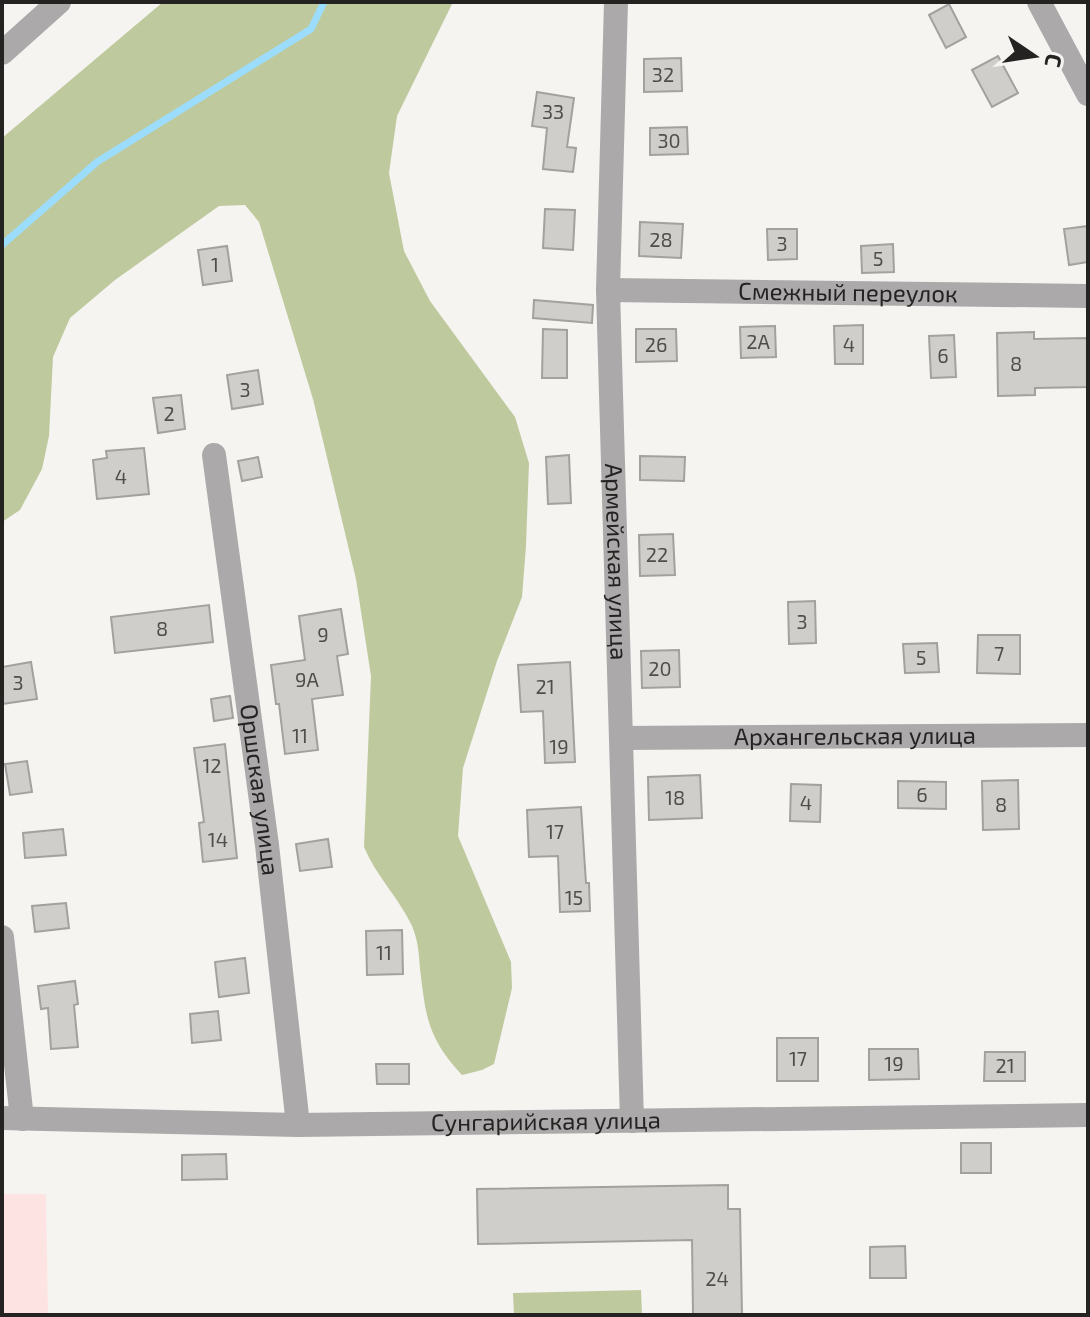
<svg xmlns="http://www.w3.org/2000/svg" width="1090" height="1317" viewBox="0 0 1090 1317" font-family="'Exo 2',sans-serif">
	<style>
		.industrial { fill: #fee3e3 }
		.green { fill: #bfc99e }
		.lines { fill: none; stroke-linecap: round; stroke-linejoin: round }
		.stream { stroke: #9cddfe; stroke-width: 7 }
		.building { fill: #cfcecb; stroke: #a3a19e; stroke-width: 2 }
		.minor { stroke: #aba9a9; stroke-width: 24 }
		.labels { text-anchor: middle; stroke-width: 8; stroke-linejoin: round; paint-order: stroke }
		.number-label { font-size: 20px; fill: #4f4e4c }
		.street-label { font-size: 24px; fill: #242322; stroke: #f5f4f1 }
	</style>
	<rect width="100%" height="100%" fill="#f5f4f1"/>
	<polygon class="industrial" points="2,1194 46,1194 48,1315 2,1315"/>
	<g class="green">
		<path d="M163 2H453L397 116 389 173 404 251 430 301 515 417 529 463 526 546 522 597 497 661 463 768 458 836 511 962 512 988 494 1064 482 1070 462 1075C427 1037 426 1017 420 969 419 954 418 940 412 926 399 898 376 876 364 847L371 676 356 579 313 399 259 222 245 205 219 206 115 280 70 318 53 357 49 436 42 469 20 510 2 522V138Z"/>
		<polygon points="641,1290 642,1315 514,1315 513,1293"/>
	</g>
	<g class="lines">
		<polyline class="stream" points="2,245 97,162 311,29 324,2"/>
	</g>
	<g class="building">
		<polygon points="949,4 966,37 946,48 929,15"/>
		<polygon points="998,56 1018,93 992,107 972,70"/>
		<polygon points="681,58 682,91 644,92 644,59"/>
		<polygon points="537,92 574,98 567,147 576,148 573,172 543,169 547,128 532,126"/>
		<polygon points="687,127 688,154 650,155 650,128"/>
		<polygon points="545,209 575,210 573,250 543,248"/>
		<polygon points="640,222 683,224 681,258 639,256"/>
		<polygon points="1088,226 1088,262 1069,265 1064,229"/>
		<polygon points="767,229 797,229 797,259 768,260"/>
		<polygon points="893,244 894,272 862,273 861,246"/>
		<polygon points="227,246 232,281 203,285 198,250"/>
		<polygon points="534,300 593,305 592,323 533,318"/>
		<polygon points="863,325 863,364 835,364 834,326"/>
		<polygon points="775,326 776,357 741,358 740,327"/>
		<polygon points="543,329 567,330 567,378 542,378"/>
		<polygon points="636,329 676,329 677,361 636,362"/>
		<polygon points="1034,332 1034,339 1088,338 1088,387 1035,388 1035,395 998,396 997,333"/>
		<polygon points="954,335 956,377 931,378 929,336"/>
		<polygon points="258,370 263,404 232,409 227,375"/>
		<polygon points="181,395 185,429 158,433 153,398"/>
		<polygon points="144,448 149,494 97,499 93,460 107,458 106,451"/>
		<polygon points="569,455 571,503 548,504 546,457"/>
		<polygon points="640,456 685,457 684,481 640,480"/>
		<polygon points="258,457 262,477 242,481 238,461"/>
		<polygon points="673,534 675,575 640,576 639,535"/>
		<polygon points="815,601 816,643 789,644 788,602"/>
		<polygon points="209,605 213,642 115,653 111,617"/>
		<polygon points="341,609 348,654 337,656 343,695 312,699 318,750 285,754 279,704 276,704 271,665 305,660 299,616"/>
		<polygon points="978,635 1020,635 1020,674 977,673"/>
		<polygon points="937,643 939,672 905,673 903,644"/>
		<polygon points="679,650 680,687 642,688 641,651"/>
		<polygon points="31,662 37,699 2,704 2,667"/>
		<polygon points="570,662 575,762 545,763 543,711 521,712 518,665"/>
		<polygon points="230,696 233,718 214,721 211,699"/>
		<polygon points="225,744 237,858 203,862 199,823 204,822 194,748"/>
		<polygon points="27,761 32,792 10,795 5,764"/>
		<polygon points="700,775 702,818 649,820 648,777"/>
		<polygon points="1018,780 1019,829 983,830 982,781"/>
		<polygon points="898,781 946,782 946,809 898,808"/>
		<polygon points="791,784 821,785 820,822 790,821"/>
		<polygon points="581,807 586,883 589,883 590,911 560,912 558,856 529,857 527,810"/>
		<polygon points="63,829 66,855 25,858 23,833"/>
		<polygon points="328,839 332,867 300,871 296,844"/>
		<polygon points="66,903 69,928 35,932 32,906"/>
		<polygon points="402,930 403,974 367,975 366,931"/>
		<polygon points="245,958 249,993 219,997 215,962"/>
		<polygon points="75,981 78,1004 74,1005 78,1047 51,1049 48,1008 41,1009 38,986"/>
		<polygon points="218,1011 221,1040 192,1043 190,1014"/>
		<rect x="777" y="1038" width="41" height="43"/>
		<polygon points="869,1049 918,1049 919,1079 869,1080"/>
		<polygon points="985,1052 1025,1052 1025,1081 984,1081"/>
		<polygon points="376,1064 409,1064 409,1084 377,1084"/>
		<rect x="961" y="1143" width="30" height="30"/>
		<polygon points="226,1154 227,1179 182,1180 182,1155"/>
		<polygon points="728,1185 728,1209 740,1209 742,1315 693,1315 692,1240 478,1244 477,1189"/>
		<polygon points="905,1246 906,1278 870,1278 870,1247"/>
	</g>
	<g class="lines">
		<g class="minor">
			<path id="s1" d="M616 2 608 290 632 1121"/>
			<polyline points="1039,2 1088,94"/>
			<polyline points="2,53 59,2"/>
			<path id="s2" d="M608 290 1088 296"/>
			<path id="s3" d="M214 455 267 845 298 1125"/>
			<path id="s4" d="M621 738 1088 735"/>
			<polyline points="2,937 22,1119"/>
			<path id="s5" d="M2 1118 298 1125 1088 1115"/>
		</g>
	</g>
	<g class="labels">
		<g class="number-label">
			<text x="663" y="82">32</text>
			<text x="553" y="119">33</text>
			<text x="669" y="148">30</text>
			<text x="661" y="247">28</text>
			<text x="782" y="251">3</text>
			<text x="878" y="266">5</text>
			<text x="215" y="272">1</text>
			<text x="758" y="349">2А</text>
			<text x="656" y="352">26</text>
			<text x="849" y="352">4</text>
			<text x="943" y="363">6</text>
			<text x="1016" y="371">8</text>
			<text x="245" y="397">3</text>
			<text x="169" y="421">2</text>
			<text x="121" y="484">4</text>
			<text x="657" y="562">22</text>
			<text x="802" y="629">3</text>
			<text x="162" y="636">8</text>
			<text x="323" y="642">9</text>
			<text x="999" y="661">7</text>
			<text x="921" y="665">5</text>
			<text x="660" y="676">20</text>
			<text x="307" y="687">9А</text>
			<text x="18" y="690">3</text>
			<text x="545" y="694">21</text>
			<text x="300" y="743">11</text>
			<text x="559" y="754">19</text>
			<text x="212" y="773">12</text>
			<text x="922" y="802">6</text>
			<text x="675" y="805">18</text>
			<text x="806" y="810">4</text>
			<text x="1001" y="812">8</text>
			<text x="555" y="839">17</text>
			<text x="218" y="847">14</text>
			<text x="574" y="905">15</text>
			<text x="384" y="960">11</text>
			<text x="798" y="1066">17</text>
			<text x="894" y="1071">19</text>
			<text x="1005" y="1073">21</text>
			<text x="717" y="1286">24</text>
		</g>
		<g class="street-label">
			<text dy="8" stroke="none"><textPath href="#s2" startOffset="240">Смежный переулок</textPath></text>
			<text dy="8" stroke="none"><textPath href="#s1" startOffset="560">Армейская улица</textPath></text>
			<text dy="8" stroke="none"><textPath href="#s4" startOffset="234">Архангельская улица</textPath></text>
			<text dy="8" stroke="none"><textPath href="#s3" startOffset="338">Оршская улица</textPath></text>
			<text dy="8" stroke="none"><textPath href="#s5" startOffset="544">Сунгарийская улица</textPath></text>
		</g>
	</g>
	<rect width="1090" height="1317" fill="none" stroke="#242322" stroke-width="8"/>
	<g transform="translate(1034 56) rotate(103)" stroke="#f5f4f1" stroke-width="6" paint-order="stroke">
	<path d="M0-6L14 30L0 20L-14 30Z" fill="#242322"/>
	<text y="-12" font-size="22" font-weight="bold" text-anchor="middle" fill="#242322">С</text>
	</g>
</svg>
